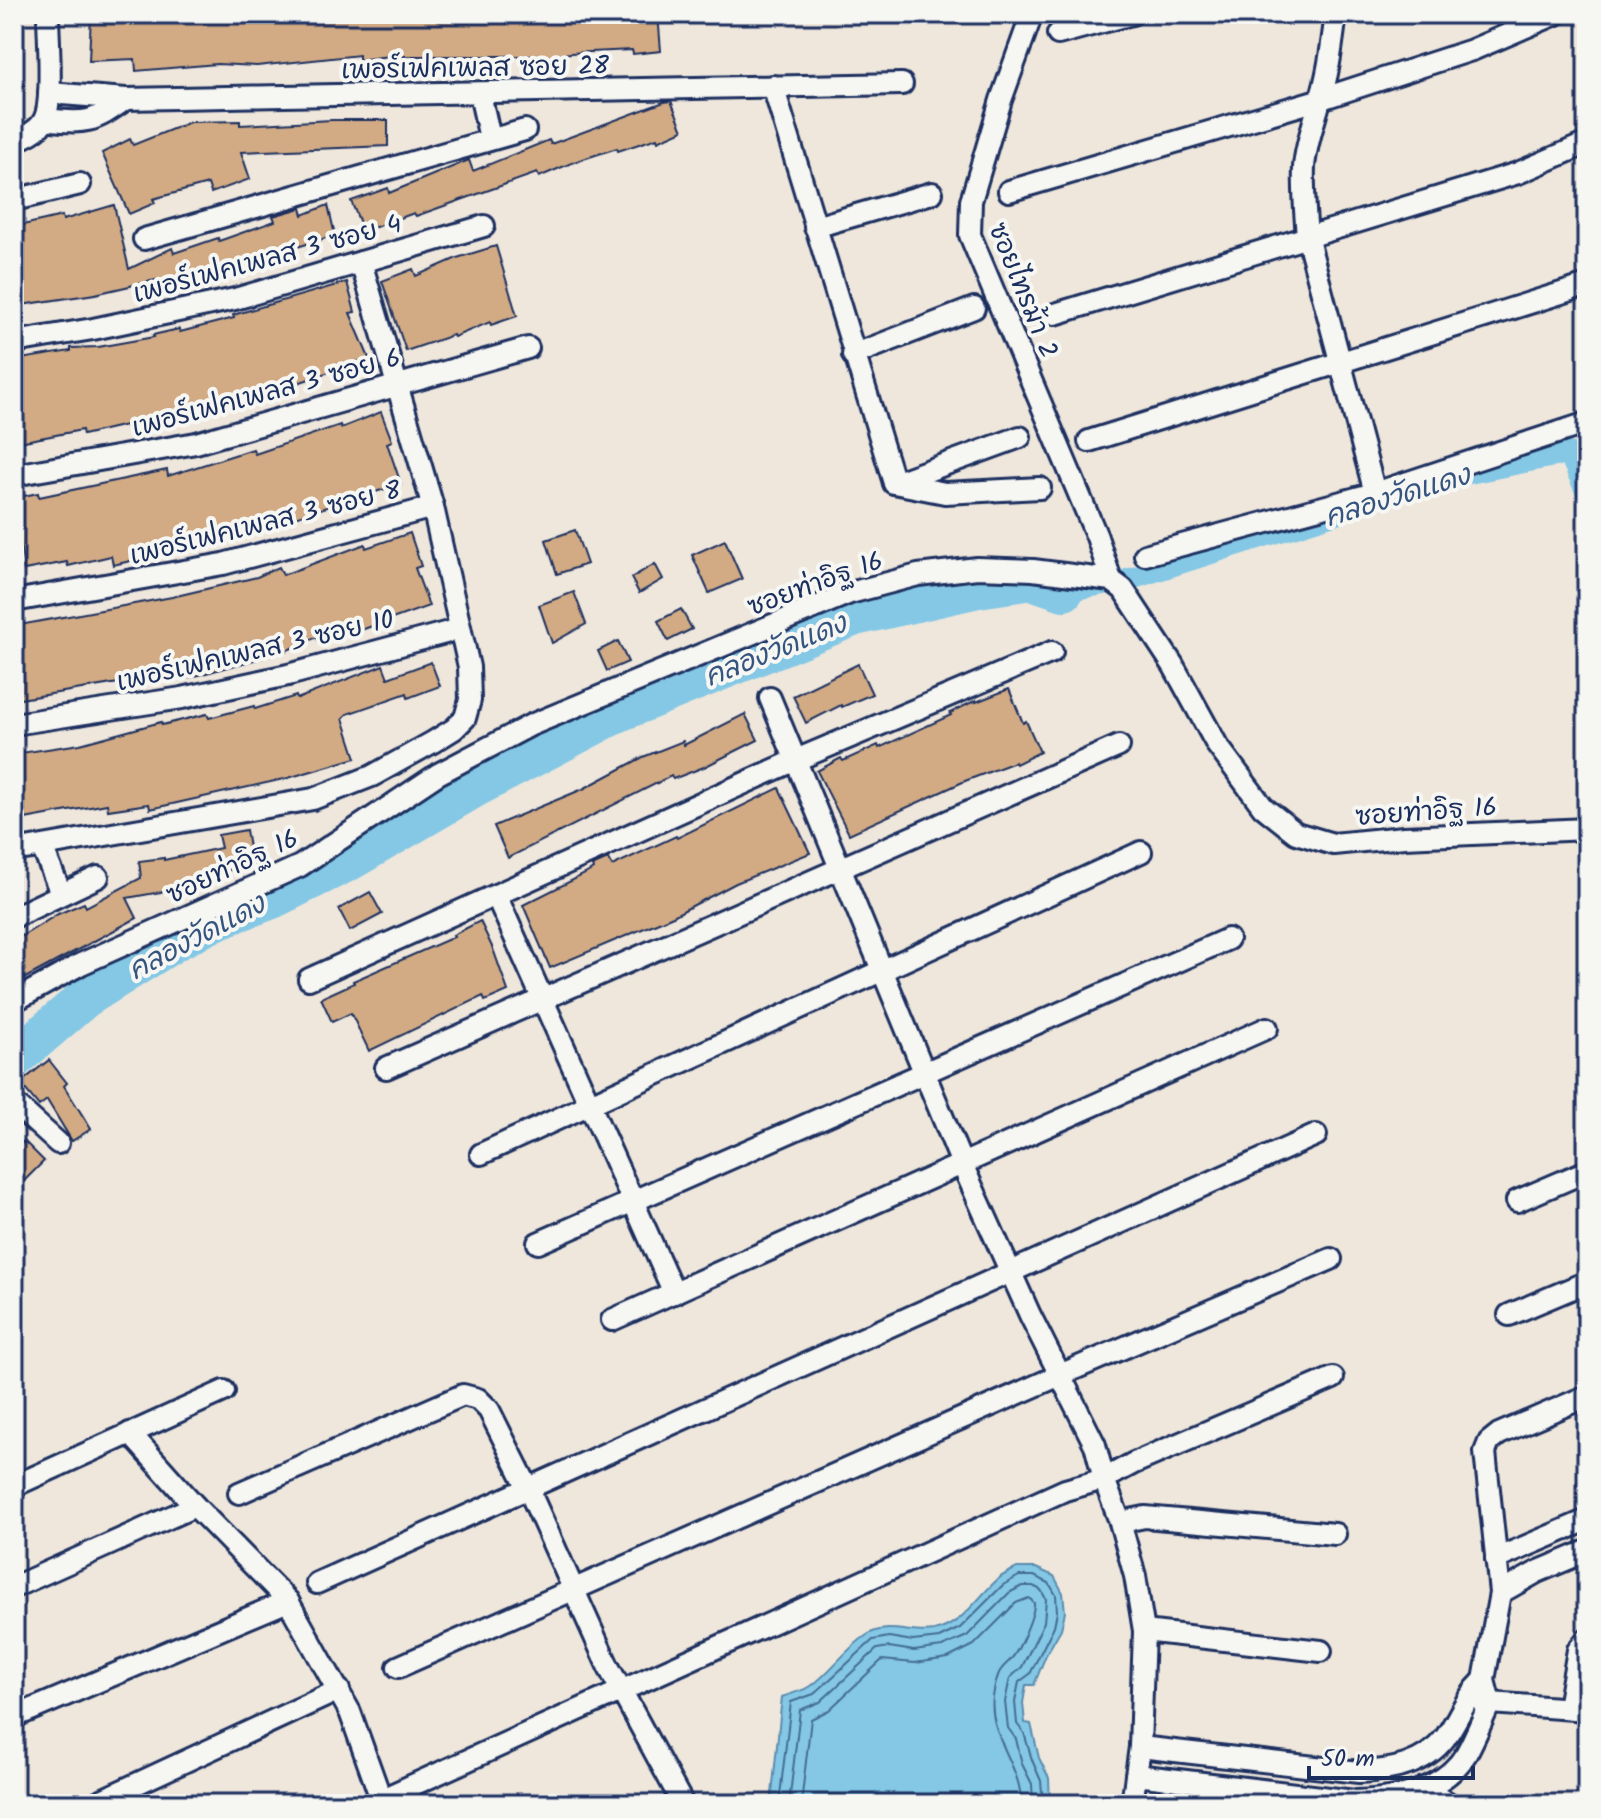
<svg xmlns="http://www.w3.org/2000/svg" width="1601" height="1818" viewBox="0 0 1601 1818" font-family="Kalam,'Playpen Sans Thai',sans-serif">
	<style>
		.water { fill: #84c8e5; stroke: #5a8baf; stroke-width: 2 }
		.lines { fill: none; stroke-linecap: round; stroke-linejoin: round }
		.shore { stroke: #456c94; stroke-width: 2 }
		.canal { stroke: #84c8e5; stroke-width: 22 }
		.river { stroke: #84c8e5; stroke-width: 40 }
		.building { fill: #d2ab84; stroke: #1b2f5e; stroke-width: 2 }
		.street-casing { stroke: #1b2f5e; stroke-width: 26 }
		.street { stroke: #f6f6f2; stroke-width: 20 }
		.labels { text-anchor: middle; stroke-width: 8; stroke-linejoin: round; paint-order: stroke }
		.street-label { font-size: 26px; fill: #1b2f5e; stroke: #f6f6f2 }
		.water-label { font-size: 28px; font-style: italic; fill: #355580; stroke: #f6f6f2 }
	</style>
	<rect width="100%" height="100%" fill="#efe7dc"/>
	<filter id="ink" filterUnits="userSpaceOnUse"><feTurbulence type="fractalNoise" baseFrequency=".0125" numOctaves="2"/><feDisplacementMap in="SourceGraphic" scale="16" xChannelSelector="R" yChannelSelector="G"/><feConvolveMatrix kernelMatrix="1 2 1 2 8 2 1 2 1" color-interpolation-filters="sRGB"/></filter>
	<g filter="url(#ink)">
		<path class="water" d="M1017 1568H1036L1054 1576 1063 1593 1065 1612 1061 1629 1046 1655 1034 1685H1026L1023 1703 1025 1723 1031 1724 1039 1758 1049 1778 1050 1804H771L782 1697C792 1693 803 1691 811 1686 832 1671 845 1649 867 1635 886 1622 912 1635 934 1631 962 1625 976 1599 996 1581 1001 1575 1010 1572 1017 1568Z"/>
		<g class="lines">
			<g class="shore">
				<polyline points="779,1804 791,1702 814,1694 873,1640 889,1637 913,1641 939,1638 960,1628 1003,1585 1019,1576 1034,1576 1049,1583 1056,1595 1057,1612 1054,1626 1030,1674 1019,1682 1015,1702 1017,1724 1024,1733 1032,1760 1041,1781 1043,1804"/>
				<polyline points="789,1804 800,1710 820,1702 877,1649 889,1647 914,1651 942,1647 967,1636 1009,1593 1022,1586 1033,1586 1041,1590 1046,1599 1044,1622 1022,1667 1010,1678 1005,1702 1008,1728 1016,1739 1022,1764 1032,1784 1033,1804"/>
				<path d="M801 1804 811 1719 829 1710 882 1660 915 1663 948 1658 974 1645 1016 1603 1029 1598 1034 1603C1035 1613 1019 1651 1011 1659 1007 1664 1002 1667 999 1673 996 1680 994 1690 993 1697 988 1737 1022 1766 1021 1804"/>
			</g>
			<g class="canal">
				<polyline points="1444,478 1569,453 1587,493"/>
				<polyline points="1064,591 1127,580 1343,511"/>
			</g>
			<polyline class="river" points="14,1059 85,998 177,940 219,919 272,899 351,860 476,787 619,712 855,616 978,588 1032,580 1064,591"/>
		</g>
		<g class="building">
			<polygon points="91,14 658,14 661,51 633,54 632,50 570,53 544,58 544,56 389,56 359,60 359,55 257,66 217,64 136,71 135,59 89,61"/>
			<polygon points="671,101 683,130 658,141 657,138 618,151 617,148 574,162 539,177 537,173 416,216 414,213 373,228 372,224 362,228 351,201 388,188 389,193 469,160 473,171 549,140 551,144 664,102"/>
			<polygon points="332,120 388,120 388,146 241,152 250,179 211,193 208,184 153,199 155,203 129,214 102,153 130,139 133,145 190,122 240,121 240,125"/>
			<polygon points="114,205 129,269 172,248 174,253 218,238 219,241 275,221 273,216 301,208 303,215 328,205 335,235 269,256 270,258 244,268 243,264 203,277 202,274 162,293 156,280 95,294 14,306 14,227 62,216 63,220"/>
			<polygon points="496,246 517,316 491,325 490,322 454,337 453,335 406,351 382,281 413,269 416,276 457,258"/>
			<polygon points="347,282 355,312 350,313 369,358 298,383 297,380 217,406 216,402 174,416 173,412 127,428 126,425 83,435 82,430 14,443 14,360 71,351 71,348 98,347 154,337 153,335 179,329 180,332 234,318 233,315"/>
			<polygon points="381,412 392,441 387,443 401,484 285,520 284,515 223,539 197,544 197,542 135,558 135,560 113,565 111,556 68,566 67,562 24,570 14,498 38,493 39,497 167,470 168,476 253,449 255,454 340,425 341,428"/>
			<polygon points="575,530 587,564 557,574 546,540"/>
			<polygon points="410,533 421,566 415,568 429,606 361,630 361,628 318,640 317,637 283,652 188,678 187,672 137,682 137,680 14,700 14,626 172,597 257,577 279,567 283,575 365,544 366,548"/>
			<polygon points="725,540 742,579 709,593 692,555"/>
			<polygon points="655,564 663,579 639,593 631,578"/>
			<polygon points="574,592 586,624 552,643 539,605"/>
			<polygon points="681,609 692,629 668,641 658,621"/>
			<polygon points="618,641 628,662 607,671 598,651"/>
			<polygon points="431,662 440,686 408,698 407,693 347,714 343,718 356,758 288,778 150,809 149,804 108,810 107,804 14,821 14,754 80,744 161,722 162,725 207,714 209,718 254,706 255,709 296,696 297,699 383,665 388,678"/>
			<polygon points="858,664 872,694 842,707 841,705 806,723 793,696"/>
			<polygon points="1009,689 1023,723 1026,721 1040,752 1016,764 1015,762 965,781 849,834 817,771 841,758 843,761 878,745 879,748 951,715 950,713 976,700 976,702"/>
			<polygon points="745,714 758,740 704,767 673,779 671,776 508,858 494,826 583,789 643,757 683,741 684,745"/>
			<polygon points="779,788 810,853 736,883 673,916 550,968 523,905 585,874 593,869 592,866 608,859 612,866 676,836 677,838"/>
			<polygon points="246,830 252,866 210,874 212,883 127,898 137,918 14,984 14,941 58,914 84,903 86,907 141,878 139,861 164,858 164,860 221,848 218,835"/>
			<polygon points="370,892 382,914 350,931 339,909"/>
			<polygon points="480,921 493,949 508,991 485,1001 483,996 369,1051 351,1013 332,1022 321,998 354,983 353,981 454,937 453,935"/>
			<polygon points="49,1060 67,1083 64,1086 91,1129 72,1141 47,1100 39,1106 20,1083"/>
			<polygon points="24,1141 44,1161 14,1191 14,1151"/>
		</g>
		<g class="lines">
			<g class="street-casing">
				<g id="street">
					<polyline points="1032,14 1001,100 971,201 970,235 1097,537 1111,580"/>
					<path d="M1336 14C1332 43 1329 73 1320 100 1314 123 1306 144 1304 167 1303 190 1305 213 1307 236L1375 493"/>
					<polyline points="1058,34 1132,14"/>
					<polyline points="773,86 894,483 945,493 1040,488"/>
					<polyline points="49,93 126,99 902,84"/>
					<polyline points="480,94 490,138"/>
					<path d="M45 119C86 124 93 123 126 99"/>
					<path d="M14 141C24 137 39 131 44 120 54 102 48 37 48 14"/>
					<polyline points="1009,191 1321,99 1472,50 1556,14"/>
					<polyline points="14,200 80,184"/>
					<polyline points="815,227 932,193"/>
					<polyline points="144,239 525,130"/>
					<polyline points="1055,314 1518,173 1587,143"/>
					<polyline points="14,342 93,329 235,299 484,226"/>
					<polyline points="853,355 974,308"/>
					<polyline points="1089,441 1587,285"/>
					<polyline points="14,475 196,443 528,348"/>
					<polyline points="894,483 1020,437"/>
					<polyline points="1145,555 1375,493 1587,423"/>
					<polyline points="14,601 223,564 433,507"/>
					<polyline points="770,698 962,1164 1030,1315 1095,1445 1104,1479 1120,1522 1135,1576 1144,1631 1140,1747 1132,1804"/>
					<polyline points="14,724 182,698 288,675 460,629"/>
					<polyline points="42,847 61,893"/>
					<polyline points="14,851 313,799 372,776 433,742 454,729 465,718 470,700 469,667 433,507 361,262"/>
					<polyline points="496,895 674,1293"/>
					<polyline points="14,917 98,877"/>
					<polyline points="309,979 796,760 1052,652"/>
					<polyline points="14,1001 81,964 300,866 438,774 531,725 850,593 918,575 977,568 1033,570 1111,580 1123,589 1173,665 1217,745 1263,807 1296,833 1333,844 1404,837 1587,829"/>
					<polyline points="386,1068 1119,746"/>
					<polyline points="14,1103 58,1143"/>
					<polyline points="481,1154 1141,852"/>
					<polyline points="1517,1201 1587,1171"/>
					<polyline points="538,1243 1228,939"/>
					<polyline points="1509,1315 1587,1282"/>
					<polyline points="612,1320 1267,1028"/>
					<polyline points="130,1433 195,1506 288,1601 350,1712 381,1799"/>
					<polyline points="14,1486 224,1391"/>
					<polyline points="239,1493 463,1395 478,1399 489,1410 528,1488 608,1666 683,1804"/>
					<polyline points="1120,1522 1145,1517 1335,1534"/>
					<polyline points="1496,1559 1587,1520"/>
					<polyline points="317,1583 1316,1135"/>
					<polyline points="14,1587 195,1506"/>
					<polyline points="1500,1593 1537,1572 1587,1551"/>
					<polyline points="1144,1631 1321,1651"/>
					<polyline points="398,1667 1060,1375 1331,1259"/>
					<polyline points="1480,1700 1490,1703 1587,1710"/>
					<polyline points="1568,1708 1578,1650 1587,1639"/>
					<polyline points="14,1717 288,1601"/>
					<path d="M1140 1747 1359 1772C1391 1771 1424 1765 1445 1738 1460 1717 1464 1699 1484 1680"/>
					<path d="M1136 1775 1355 1801C1395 1800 1443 1792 1466 1754 1475 1738 1482 1720 1490 1703L1484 1680 1500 1593 1485 1452 1489 1442 1499 1434 1587 1396"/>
					<polyline points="1424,1788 1450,1804"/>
					<polyline points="93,1804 339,1690"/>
					<polyline points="371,1804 1065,1490 1104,1479 1134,1463 1333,1378"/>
				</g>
			</g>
			<use href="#street" class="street"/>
		</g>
	</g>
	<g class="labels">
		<g class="street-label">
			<text transform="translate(475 67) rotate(-1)" y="9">เพอร์เฟคเพลส ซอย 28</text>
			<text transform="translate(267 258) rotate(-15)" y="9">เพอร์เฟคเพลส 3 ซอย 4</text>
			<text transform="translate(1024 290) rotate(68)" y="9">ซอยไทรม้า 2</text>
			<text transform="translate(266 392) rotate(-15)" y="9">เพอร์เฟคเพลส 3 ซอย 6</text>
			<text transform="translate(265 522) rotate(-14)" y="9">เพอร์เฟคเพลส 3 ซอย 8</text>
			<text transform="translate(815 583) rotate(-20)" y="9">ซอยท่าอิฐ 16</text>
			<text transform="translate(255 650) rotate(-13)" y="9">เพอร์เฟคเพลส 3 ซอย 10</text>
			<text transform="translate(1426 811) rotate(-4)" y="9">ซอยท่าอิฐ 16</text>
			<text transform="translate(232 866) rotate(-25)" y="9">ซอยท่าอิฐ 16</text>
		</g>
		<g class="water-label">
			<text transform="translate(1397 495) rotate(-17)" y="10">คลองวัดแดง</text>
			<text transform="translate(775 649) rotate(-22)" y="10">คลองวัดแดง</text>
			<text transform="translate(196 936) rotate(-28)" y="10">คลองวัดแดง</text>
		</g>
	</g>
	<rect width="1601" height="1818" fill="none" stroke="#f6f6f2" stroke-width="48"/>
	<rect x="24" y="24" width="1553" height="1770" fill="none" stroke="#1b2f5e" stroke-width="3" filter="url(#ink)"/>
	<path d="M1309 1766v12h164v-12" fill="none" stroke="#1b2f5e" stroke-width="4"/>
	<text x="1321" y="1766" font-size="24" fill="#1b2f5e" stroke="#f6f6f2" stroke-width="6" paint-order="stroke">50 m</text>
</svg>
